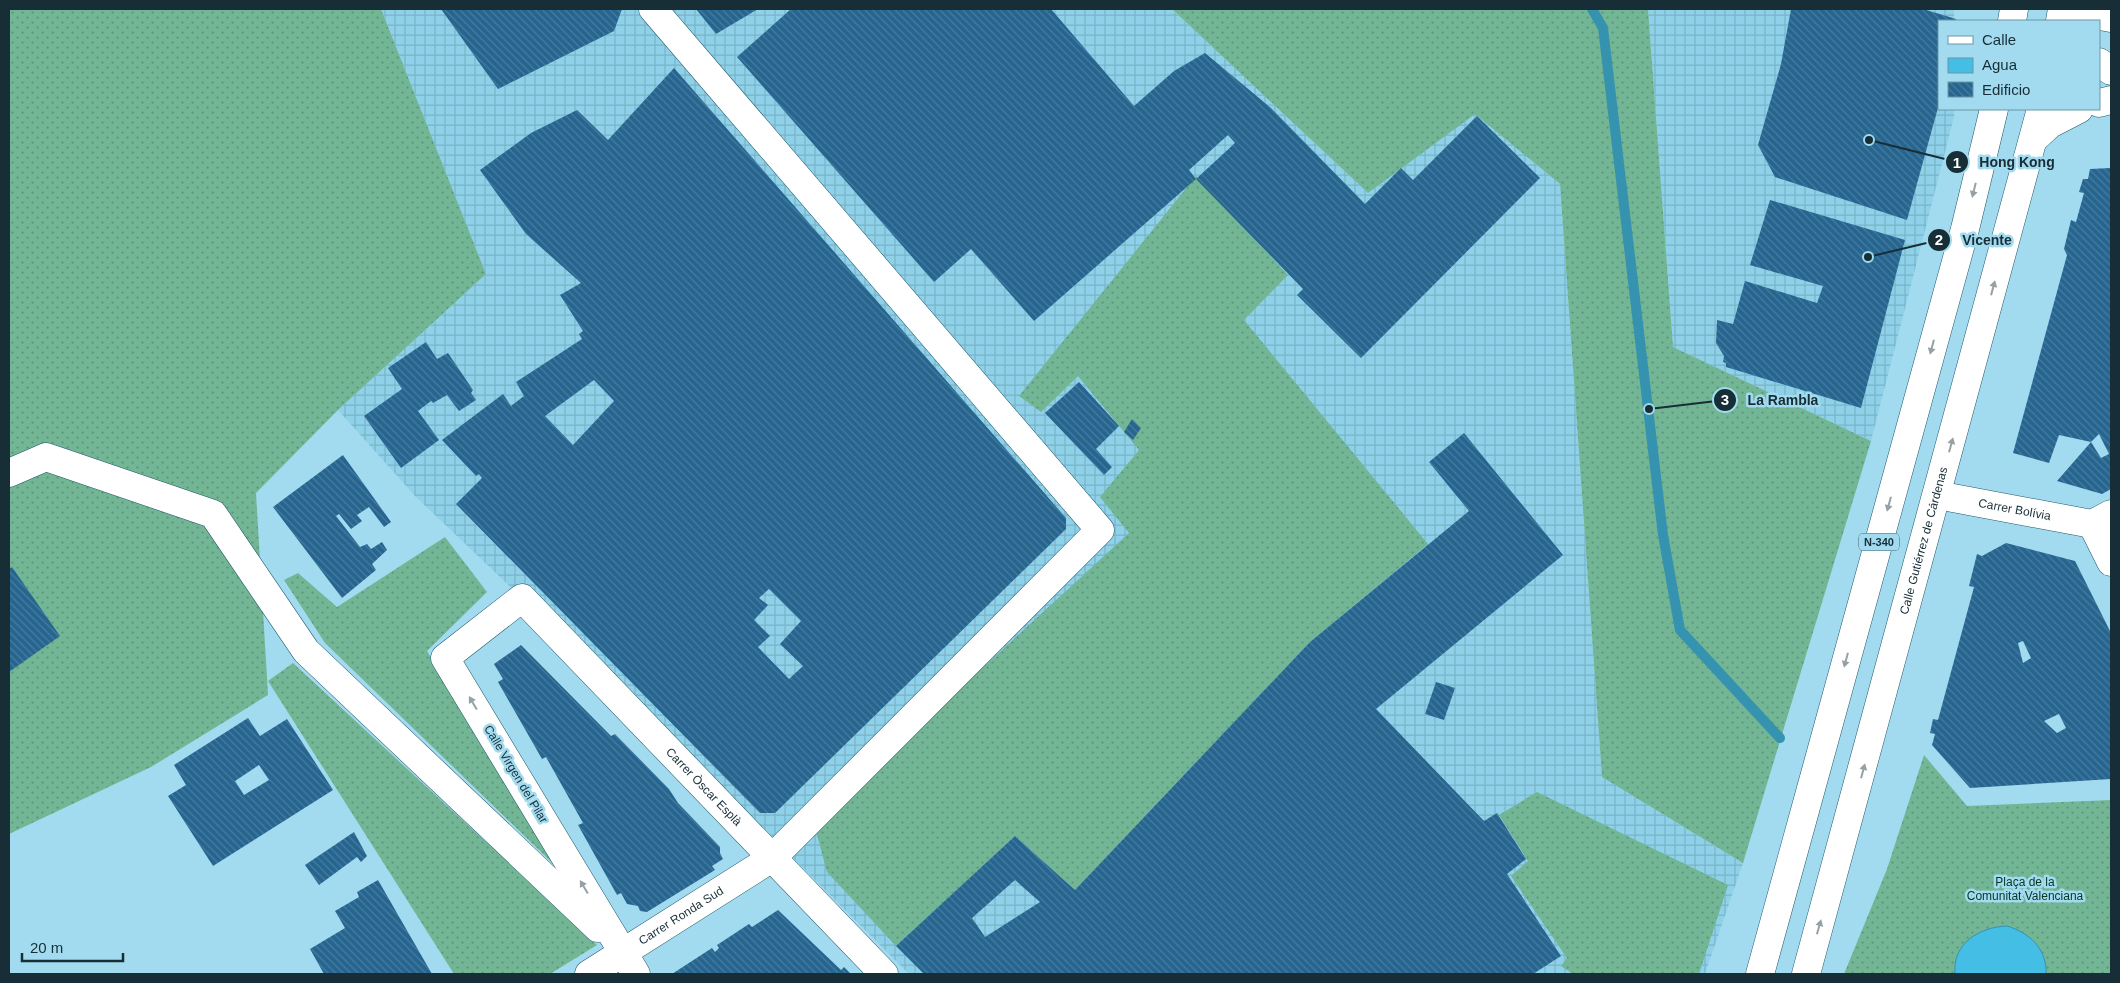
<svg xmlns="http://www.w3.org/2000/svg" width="2120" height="983" viewBox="0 0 2120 983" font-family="Helvetica,sans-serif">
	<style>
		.industrial { fill: url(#industrial-grid) }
		.grass { fill: url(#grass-dots) }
		.water { fill: #44bee4; stroke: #3693b0 }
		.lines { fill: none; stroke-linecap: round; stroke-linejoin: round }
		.stream { stroke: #3693b0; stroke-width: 10 }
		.building { fill: url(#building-back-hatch); fill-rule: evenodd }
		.street-casing { stroke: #1f586a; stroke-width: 29 }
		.highway-casing { stroke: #1f586a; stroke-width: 29 }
		.street { stroke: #fff; stroke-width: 28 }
		.highway { stroke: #fff; stroke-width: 28 }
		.oneway { fill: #97a1a5 }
		.labels { text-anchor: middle; stroke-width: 5; stroke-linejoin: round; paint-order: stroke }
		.shield { fill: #a2dbef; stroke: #41626e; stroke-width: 1 }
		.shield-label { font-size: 11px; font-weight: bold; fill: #172e36 }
		.street-label { font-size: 12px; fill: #172e36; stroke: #a2dbef }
		.park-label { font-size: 12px; fill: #073624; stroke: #a2dbef }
		.leader { fill: none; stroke: #172e36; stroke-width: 2 }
		.callout-dot { fill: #172e36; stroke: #a2dbef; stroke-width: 2 }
		.mark-label { font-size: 15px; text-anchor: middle; font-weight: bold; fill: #fff }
		.callout-label { font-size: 14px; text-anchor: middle; font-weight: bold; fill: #172e36; stroke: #a2dbef; stroke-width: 5; stroke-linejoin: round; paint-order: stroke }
	</style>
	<defs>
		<pattern id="industrial-grid" width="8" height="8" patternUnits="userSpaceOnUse" patternTransform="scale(1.25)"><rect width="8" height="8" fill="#8ed1e9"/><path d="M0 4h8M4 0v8" fill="none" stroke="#7ab4c8"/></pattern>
		<pattern id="grass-dots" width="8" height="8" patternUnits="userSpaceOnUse" patternTransform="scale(1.25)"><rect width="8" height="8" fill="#73b695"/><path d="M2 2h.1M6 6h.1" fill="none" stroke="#5d947a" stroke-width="1.8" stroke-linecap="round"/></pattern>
		<pattern id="building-back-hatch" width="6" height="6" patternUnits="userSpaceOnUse" patternTransform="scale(1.25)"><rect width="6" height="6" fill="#256590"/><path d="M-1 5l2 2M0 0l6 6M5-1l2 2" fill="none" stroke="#4a7c9d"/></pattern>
	</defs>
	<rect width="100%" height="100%" fill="#a2dbef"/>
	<g class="industrial">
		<polygon points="381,9 1172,9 1368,193 1475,113 1560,184 1602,777 1743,863 1705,974 909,974 753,818 415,496 338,410 486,274"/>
		<polygon points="1648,9 1954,9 1954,21 1939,21 1939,109 1954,109 1954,117 1871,441 1673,347"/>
	</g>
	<g class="grass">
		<polygon points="9,9 381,9 486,274 338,410 256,493 268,695 151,767 9,834"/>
		<polygon points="1172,9 1648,9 1673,347 1871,441 1743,863 1602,777 1560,184 1475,114 1368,193"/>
		<polygon points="1196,176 1288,275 1244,320 1428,544 1310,642 1075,890 1015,836 896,946 827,872 814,823 1129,533 1100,497 1139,450 1078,376 1041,412 1019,396"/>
		<polygon points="445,537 487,592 427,651 567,877 325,643 284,580 298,573 337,607"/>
		<polygon points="293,663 597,945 550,974 454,974 268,681"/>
		<polygon points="1924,755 1967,806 2111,800 2111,974 1844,974 1887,869"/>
		<polygon points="1537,792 1728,885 1699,974 1573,974 1561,966 1567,958 1511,876 1528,861 1499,815"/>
	</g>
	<path class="water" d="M2007 926C2030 933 2047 949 2046 974H1955C1952 943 1980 927 2007 926Z"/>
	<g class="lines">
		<polyline class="stream" points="1592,9 1603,28 1663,535 1680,630 1780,738"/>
	</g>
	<g class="building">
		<polygon points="441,9 622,9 614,31 498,89"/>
		<polygon points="696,9 758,9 716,34"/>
		<path d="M791 9H1051L1134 106 1174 71 1205 53 1271 108 1365 204 1401 168 1413 180 1477 116 1540 178 1361 358 1297 295 1303 289 1196 179 1034 321 971 249 934 282 737 57ZM1228 135 1235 143 1196 179 1189 170Z"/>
		<polygon points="1791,9 1923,9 1956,19 1956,21 1939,21 1939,104 1907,220 1775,177 1758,145 1781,64"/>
		<path d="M674 68 1066 518V529L775 813H760L456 504 482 478 479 474 476 476 442 440 503 394 511 406 524 396 516 382 582 339 579 334 583 331 560 295 581 283 526 234 480 170 531 133 577 110 608 140ZM594 380 614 401 573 445 545 416ZM769 589 801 621 780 644 803 666 789 679 758 647 770 636 754 620 768 605 759 598Z"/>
		<polygon points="2111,168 2111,489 2102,494 2057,481 2091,442 2101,458 2109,454 2099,434 2091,442 2059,435 2049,463 2013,453 2067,255 2064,249 2071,220 2076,222 2084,193 2079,192 2083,179 2088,179 2090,169"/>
		<polygon points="1770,200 1905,240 1861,408 1726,367 1726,363 1723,362 1724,356 1716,343 1717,320 1733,324 1745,281 1817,303 1823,286 1750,265"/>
		<polygon points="426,342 437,359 448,353 473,390 471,393 476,400 459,411 447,395 433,403 431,401 418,411 439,440 401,468 364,416 402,389 388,368"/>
		<polygon points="1079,382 1119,426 1096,449 1112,467 1104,475 1045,413"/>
		<polygon points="1132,419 1141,428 1133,440 1124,432"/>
		<path d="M1464 433 1563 555 1376 709 1484 821 1497 813 1526 859 1507 874 1561 956 1533 974H924L896 946 1015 836 1075 890 1310 642 1469 511 1429 462ZM1015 880 1040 902 985 937 972 918Z"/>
		<polygon points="343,455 391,522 384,527 369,507 357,515 362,521 351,529 339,514 336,516 360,547 367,544 371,549 382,542 387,550 372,564 376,570 342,598 273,507"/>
		<path d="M2006 543 2075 561 2111 633V779L1970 788 1932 745 1935 734 1930 733 1933 719 1938 720 1974 587 1969 586 1977 554 1982 556ZM2023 641 2031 658 2023 663 2018 643ZM2059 714 2066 728 2057 733 2044 721Z"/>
		<polygon points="12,567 60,636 9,672 9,569"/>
		<polygon points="521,645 611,736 615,734 669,789 678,803 720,847 720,853 723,859 712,866 715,870 647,912 640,911 638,906 627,904 621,893 617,895 578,825 583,823 546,757 542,759 498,682 503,679 494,664"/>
		<polygon points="1436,682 1455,688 1444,720 1425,714"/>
		<path d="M248 718 260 736 287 719 333 790 213 866 168 796 186 785 174 765ZM259 765 269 780 244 795 235 781Z"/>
		<polygon points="354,832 367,856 361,862 357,857 319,885 305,865"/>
		<polygon points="378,880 432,974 324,974 310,949 345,928 335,911 359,897 357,892"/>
		<polygon points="778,910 841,970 844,967 851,974 672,974 712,948 715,952 719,948 717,945 749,924 752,927"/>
	</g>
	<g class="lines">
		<g class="street-casing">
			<g id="street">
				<polyline points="2074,21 2089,14 2111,18"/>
				<polyline points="2099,62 2111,71"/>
				<polyline points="2099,103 2111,100"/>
				<polyline points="2035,138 2050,124 2079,109"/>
				<polyline points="9,473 46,457 213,514 306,651 598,928"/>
				<path id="s1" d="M1937 495 2092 524 2111 514"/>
				<polyline points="2092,524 2111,562"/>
				<path id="s2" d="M589 974 772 858 1100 530 653 9"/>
				<path id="s3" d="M636 974 445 658 522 598 884 974"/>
			</g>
		</g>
		<g class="highway-casing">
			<g id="highway">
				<polyline points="2012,21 2014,9"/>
				<polyline points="2060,21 2062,9"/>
				<polyline points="1760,974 1965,229 1994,109"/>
				<path id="s4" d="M1806 974 2041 109"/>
			</g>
		</g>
		<use href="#street" class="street"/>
		<use href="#highway" class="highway"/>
	</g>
	<defs><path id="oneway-solid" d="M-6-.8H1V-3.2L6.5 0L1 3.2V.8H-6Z" transform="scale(1.25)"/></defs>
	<g class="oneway">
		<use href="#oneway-solid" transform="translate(1974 190) rotate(104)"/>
		<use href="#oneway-solid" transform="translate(1993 288) rotate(-75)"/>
		<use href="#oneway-solid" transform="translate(1932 347) rotate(105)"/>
		<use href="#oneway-solid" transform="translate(1951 445) rotate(-75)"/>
		<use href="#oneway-solid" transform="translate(1889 504) rotate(105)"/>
		<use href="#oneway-solid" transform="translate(1846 660) rotate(105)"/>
		<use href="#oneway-solid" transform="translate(473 703) rotate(-121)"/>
		<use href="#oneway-solid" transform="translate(1863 771) rotate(-75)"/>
		<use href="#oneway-solid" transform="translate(584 887) rotate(-121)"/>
		<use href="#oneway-solid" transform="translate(1819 927) rotate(-74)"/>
	</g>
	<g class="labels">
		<rect class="shield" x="1859" y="533.5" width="40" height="17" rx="4"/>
		<g class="shield-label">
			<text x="1879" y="546">N-340</text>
		</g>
		<g class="street-label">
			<text dy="4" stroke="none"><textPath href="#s1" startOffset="79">Carrer Bolívia</textPath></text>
			<text dy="4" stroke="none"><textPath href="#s4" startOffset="449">Calle Gutiérrez de Cárdenas</textPath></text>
			<text transform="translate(516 774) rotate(59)" y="4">Calle Virgen del Pilar</text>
			<text dy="4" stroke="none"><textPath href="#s3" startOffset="729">Carrer Òscar Esplà</textPath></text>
			<text dy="4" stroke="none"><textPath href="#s2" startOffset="109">Carrer Ronda Sud</textPath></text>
		</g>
		<g class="park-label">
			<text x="2025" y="886">Plaça de la<tspan x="2025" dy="14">Comunitat Valenciana</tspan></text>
		</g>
	</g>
	<path class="leader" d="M1869 140L1957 162M1868 257L1939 240M1649 409L1725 400"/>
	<g class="callout-dot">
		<circle cx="1869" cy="140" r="5"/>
		<circle cx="1868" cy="257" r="5"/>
		<circle cx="1649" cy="409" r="5"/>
		<circle cx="1957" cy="162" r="12"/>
		<circle cx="1939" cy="240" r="12"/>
		<circle cx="1725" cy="400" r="12"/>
	</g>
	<g class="mark-label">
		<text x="1957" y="168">1</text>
		<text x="1939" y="245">2</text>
		<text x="1725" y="405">3</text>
	</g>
	<g class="callout-label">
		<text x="2017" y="167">Hong Kong</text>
		<text x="1987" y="245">Vicente</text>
		<text x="1783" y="405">La Rambla</text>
	</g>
	<rect width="2120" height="983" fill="none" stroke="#172e36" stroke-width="20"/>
	<rect x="1938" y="20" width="162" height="90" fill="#a2dbef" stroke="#6a96a5"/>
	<rect x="1948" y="36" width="25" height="8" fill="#ffffff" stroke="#6a96a5"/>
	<text x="1982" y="45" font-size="15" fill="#172e36">Calle</text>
	<rect x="1948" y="58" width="25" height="15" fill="#44bee4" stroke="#6a96a5"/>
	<text x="1982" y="70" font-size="15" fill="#172e36">Agua</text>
	<rect x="1948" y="82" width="25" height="15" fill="url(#building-back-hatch)" stroke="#6a96a5"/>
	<text x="1982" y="95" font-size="15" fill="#172e36">Edificio</text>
	<path d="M22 953v8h101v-8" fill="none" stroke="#172e36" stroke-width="2.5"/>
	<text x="30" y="953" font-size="15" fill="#172e36" stroke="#a2dbef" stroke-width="4" paint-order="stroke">20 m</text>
</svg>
